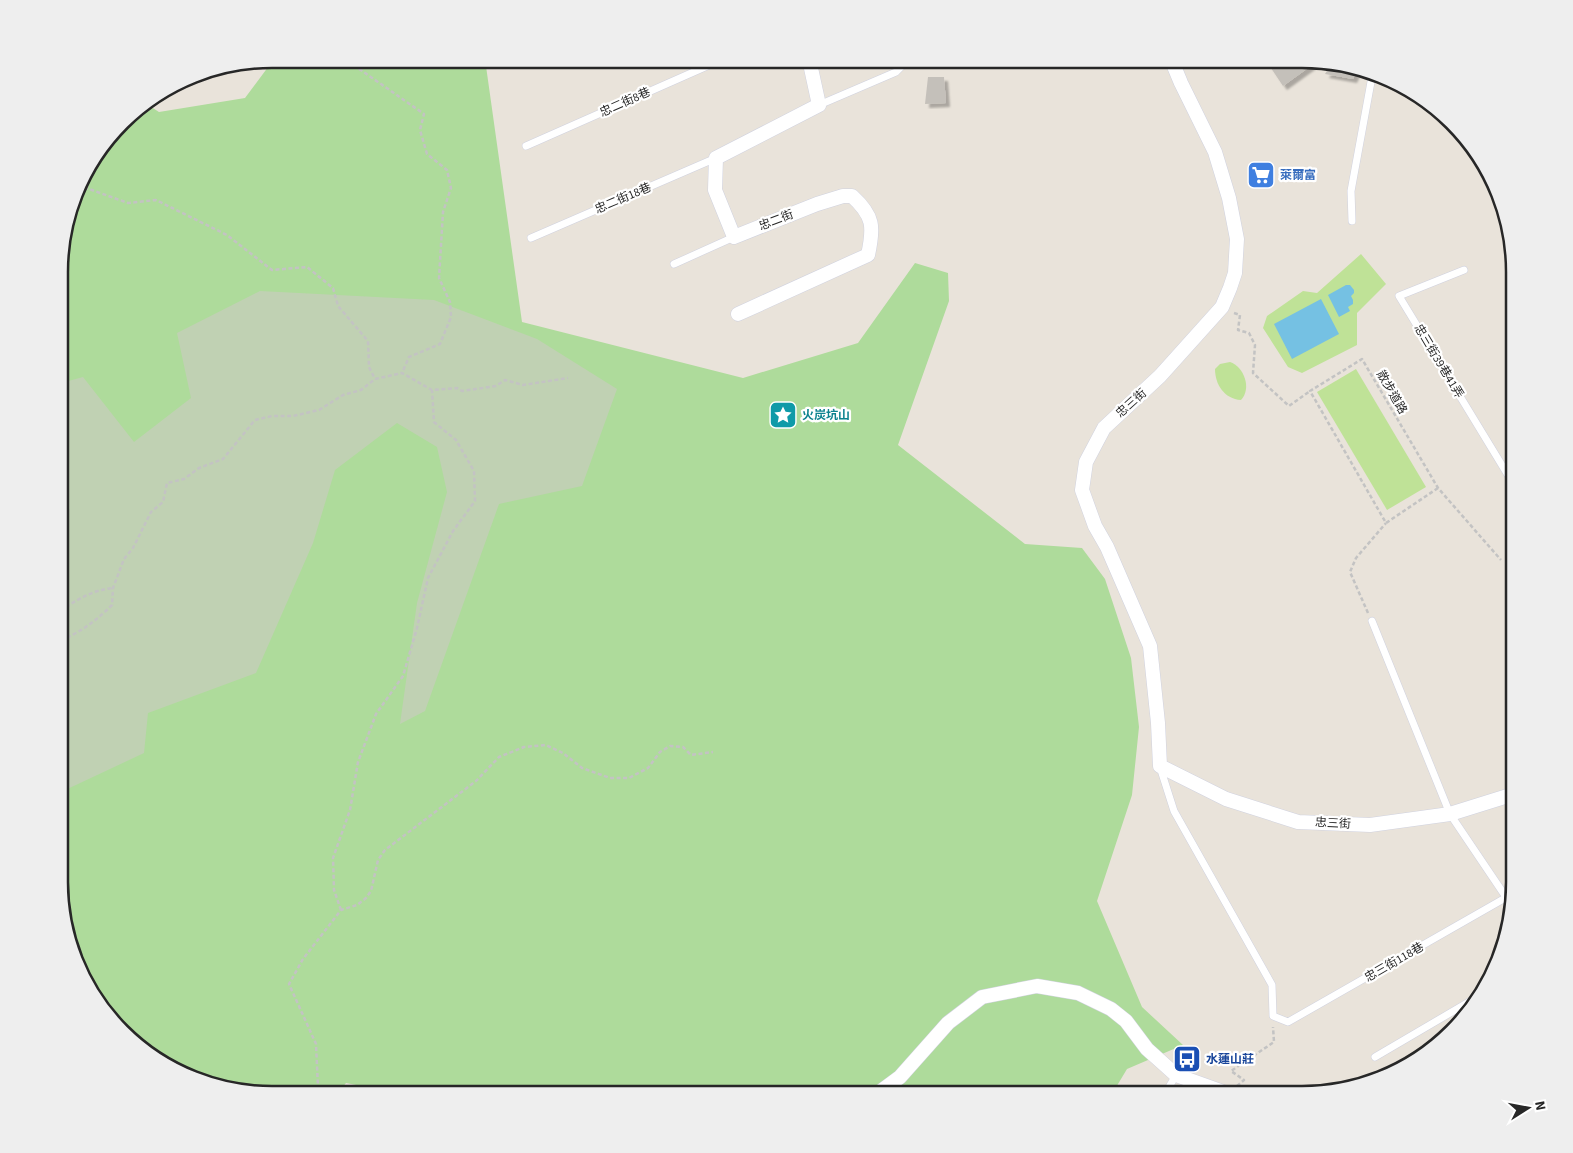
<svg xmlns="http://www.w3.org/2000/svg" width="1573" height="1153" viewBox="0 0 1573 1153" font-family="'Source Sans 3','Noto Sans TC',sans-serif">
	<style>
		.green { fill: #aedb9b }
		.cemetery { fill: #c0d1b3 }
		.pitch { fill: #bfe297 }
		.water { fill: #75c1e3 }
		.building { fill: #c4c0ba; filter: url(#shadow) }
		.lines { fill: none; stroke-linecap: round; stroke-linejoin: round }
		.lane-casing { stroke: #d0d2df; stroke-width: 8 }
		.street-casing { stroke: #d0d2df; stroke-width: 15 }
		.path { stroke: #c3c3c3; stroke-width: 2.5; stroke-dasharray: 4 2.5; stroke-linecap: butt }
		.lane { stroke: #fff; stroke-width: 7 }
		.street { stroke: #fff; stroke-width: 14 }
		.labels { text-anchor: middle; stroke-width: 4.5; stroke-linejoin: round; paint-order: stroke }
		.street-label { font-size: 12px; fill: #272727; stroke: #fff }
		.shop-label { font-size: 12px; font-weight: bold; fill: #366cbe; stroke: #fff; text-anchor: start }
		.culture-label { font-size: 12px; font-weight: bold; fill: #0d838f; stroke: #fff; text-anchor: start }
		.transit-label { font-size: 12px; font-weight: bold; fill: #164399; stroke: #fff; text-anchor: start }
		.rim { fill: none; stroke: #272727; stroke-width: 2.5 }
	</style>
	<defs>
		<filter id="shadow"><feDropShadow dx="4" dy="4" stdDeviation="1" flood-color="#0004"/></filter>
	</defs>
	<rect width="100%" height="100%" fill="#e9e3da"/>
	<polygon class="green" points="274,59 485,59 522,322 743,378 858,343 915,263 948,273 949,301 898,445 1025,544 1082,548 1105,579 1131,658 1139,727 1132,795 1097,901 1142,1007 1183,1045 1127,1069 1112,1094 402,1094 346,1083 337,1094 258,1094 203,1083 142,1050 87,988 61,909 61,244 81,177 131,112 145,103 159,112 245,98"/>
	<polygon class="cemetery" points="260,291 434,300 537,339 617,389 582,486 499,504 425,711 400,724 417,603 447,492 437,447 397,423 335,470 313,543 256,673 148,713 144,753 61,792 61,383 83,377 134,442 191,398 177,333"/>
	<g class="pitch">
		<polygon points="1361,254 1386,284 1357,313 1357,345 1302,373 1288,367 1263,328 1267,316 1303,291 1317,293"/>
		<path d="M1230 362C1244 367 1252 388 1241 400 1224 399 1215 384 1215 369L1220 364Z"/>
		<polygon points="1356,369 1426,487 1387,510 1317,392"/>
	</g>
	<g class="water">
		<polygon points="1346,285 1350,285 1354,290 1354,293 1351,296 1353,300 1353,304 1348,307 1350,311 1339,317 1328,295"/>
		<polygon points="1321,299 1339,334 1292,359 1274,324"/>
	</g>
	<g class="building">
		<polygon points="1265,59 1316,59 1319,60 1283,86"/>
		<polygon points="1332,63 1351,66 1358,68 1353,79 1325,74"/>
		<polygon points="928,77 944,77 946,103 925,104"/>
	</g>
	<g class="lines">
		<g class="lane-casing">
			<g id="lane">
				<polyline points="520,61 526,59"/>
				<polyline points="819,105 896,72 905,63 905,59"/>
				<polyline points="526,146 723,59"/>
				<polyline points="1352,221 1351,191 1373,71"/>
				<polyline points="531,238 716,158"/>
				<polyline points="674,264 734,237"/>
				<polyline points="1464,270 1399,296 1514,485"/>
				<polyline points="1372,621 1450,814 1512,906"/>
				<polyline points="1160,767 1174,811 1272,985 1273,1016 1288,1022 1514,893"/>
				<polyline points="1375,1057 1479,996"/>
				<polyline points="1165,1094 1176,1075"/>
				<polyline points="1260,1094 1284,1090 1309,1089 1310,1092"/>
			</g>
		</g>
		<g class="street-casing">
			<g id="street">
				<polyline points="1171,59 1181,83 1215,152 1229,198 1237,239 1235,273 1230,288 1222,307 1160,376 1104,428 1086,462 1082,490 1095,526 1107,547 1150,646 1158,723 1160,766 1226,799 1298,822 1370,825 1450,814 1514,794"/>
				<path d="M738 314 868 255C874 227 874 216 852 196H843L817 204 734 237 715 190 716 158 819 105 809 59"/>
				<polyline points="877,1094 900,1077 948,1023 982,997 1037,986 1078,993 1111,1009 1126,1021 1147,1049 1176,1075 1229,1094"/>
			</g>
		</g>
		<g class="path">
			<polyline points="335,59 355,66 424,114 420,130 427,154 447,170 451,188 443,212 439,278 450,302 451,317 440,344 409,357 402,373"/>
			<polyline points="78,185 128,203 156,200 227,235 272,270 307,267 333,288 338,306 368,341 369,367 375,379"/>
			<polyline points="1234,313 1240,315 1238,330 1249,333 1255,345 1253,373 1289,406 1310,391"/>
			<polyline points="1438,488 1386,523 1310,391 1362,359 1438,488 1501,560"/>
			<path d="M61 611C77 599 93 590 113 588"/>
			<polyline points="1368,613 1350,572 1356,558 1386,523"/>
			<path d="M61 640C80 633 98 619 112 605L113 588 124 559 133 548 151 512 163 502 167 483 184 479 199 468 223 459 255 420 272 416H293L319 410 343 395 361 390 375 379 402 373 432 390 457 388 462 391 496 386 505 380 523 385 568 378"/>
			<polyline points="341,910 334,890 333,858 350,810 358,762 376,714 403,676 417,628 428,578 453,531 475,501 474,471 456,440 434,422 432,390"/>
			<polyline points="1237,1086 1244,1080 1231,1071 1274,1042 1273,1027"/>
			<polyline points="312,1094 318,1088 316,1044 289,984 303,959 341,910 357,905 366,898 371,891 378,860 385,850 476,781 499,757 524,747 546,745 563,753 582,768 610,778 629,778 648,768 660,752 670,746 683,747 691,755 713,752"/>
		</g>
		<use href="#lane" class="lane"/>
		<use href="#street" class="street"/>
	</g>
	<defs>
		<g id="supermarket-square" transform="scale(1.4375)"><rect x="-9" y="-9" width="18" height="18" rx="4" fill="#3f7fe0" stroke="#fff"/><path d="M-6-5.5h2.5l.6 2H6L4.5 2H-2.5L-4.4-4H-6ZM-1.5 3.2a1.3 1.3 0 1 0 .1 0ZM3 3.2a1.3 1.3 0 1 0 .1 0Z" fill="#fff"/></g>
		<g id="sight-square" transform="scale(1.4375)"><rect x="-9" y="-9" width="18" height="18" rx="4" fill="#0f9aa8" stroke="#fff"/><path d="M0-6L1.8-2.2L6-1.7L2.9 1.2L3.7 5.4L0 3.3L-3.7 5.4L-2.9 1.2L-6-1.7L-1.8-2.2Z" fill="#fff"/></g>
		<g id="bus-square" transform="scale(1.4375)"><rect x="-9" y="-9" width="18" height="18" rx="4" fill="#1a4fb4" stroke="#fff"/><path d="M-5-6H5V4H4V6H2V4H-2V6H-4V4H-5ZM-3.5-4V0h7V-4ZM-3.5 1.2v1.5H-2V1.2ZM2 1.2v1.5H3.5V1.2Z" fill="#fff"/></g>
	</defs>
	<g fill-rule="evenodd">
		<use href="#supermarket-square" x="1261" y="175"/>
		<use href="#sight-square" x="783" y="415"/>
		<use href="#bus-square" x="1187" y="1059"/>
	</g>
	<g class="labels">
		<g class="street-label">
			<text transform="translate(625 102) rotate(-24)" y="4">忠二街8巷</text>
			<text transform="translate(623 198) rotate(-23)" y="4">忠二街18巷</text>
			<text transform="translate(776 220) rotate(-21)" y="4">忠二街</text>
			<text transform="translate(1439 361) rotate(59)" y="4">忠三街39巷41弄</text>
			<text transform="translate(1392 392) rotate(60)" y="4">散步道路</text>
			<text transform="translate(1131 403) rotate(-42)" y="4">忠三街</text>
			<text transform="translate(1333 823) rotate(3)" y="4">忠三街</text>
			<text transform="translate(1394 962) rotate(-30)" y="4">忠三街118巷</text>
		</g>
		<g class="shop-label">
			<text x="1280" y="179">萊爾富</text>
		</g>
		<g class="culture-label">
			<text x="802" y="419">火炭坑山</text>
		</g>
		<g class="transit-label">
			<text x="1206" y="1063">水蓮山莊</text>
		</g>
	</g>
	<path d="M0 0H1573V1153H0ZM272 68H1302A204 204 0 0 1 1506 272V882A204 204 0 0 1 1302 1086H272A204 204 0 0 1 68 882V272A204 204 0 0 1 272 68Z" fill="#eee" fill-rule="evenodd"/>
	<path class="rim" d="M272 68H1302A204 204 0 0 1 1506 272V882A204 204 0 0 1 1302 1086H272A204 204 0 0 1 68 882V272A204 204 0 0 1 272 68Z"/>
	<g transform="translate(1528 1108) rotate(79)" stroke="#ffffff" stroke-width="4" paint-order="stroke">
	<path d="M0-4L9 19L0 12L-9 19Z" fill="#272727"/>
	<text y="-8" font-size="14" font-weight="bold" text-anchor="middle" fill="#272727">N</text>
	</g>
</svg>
